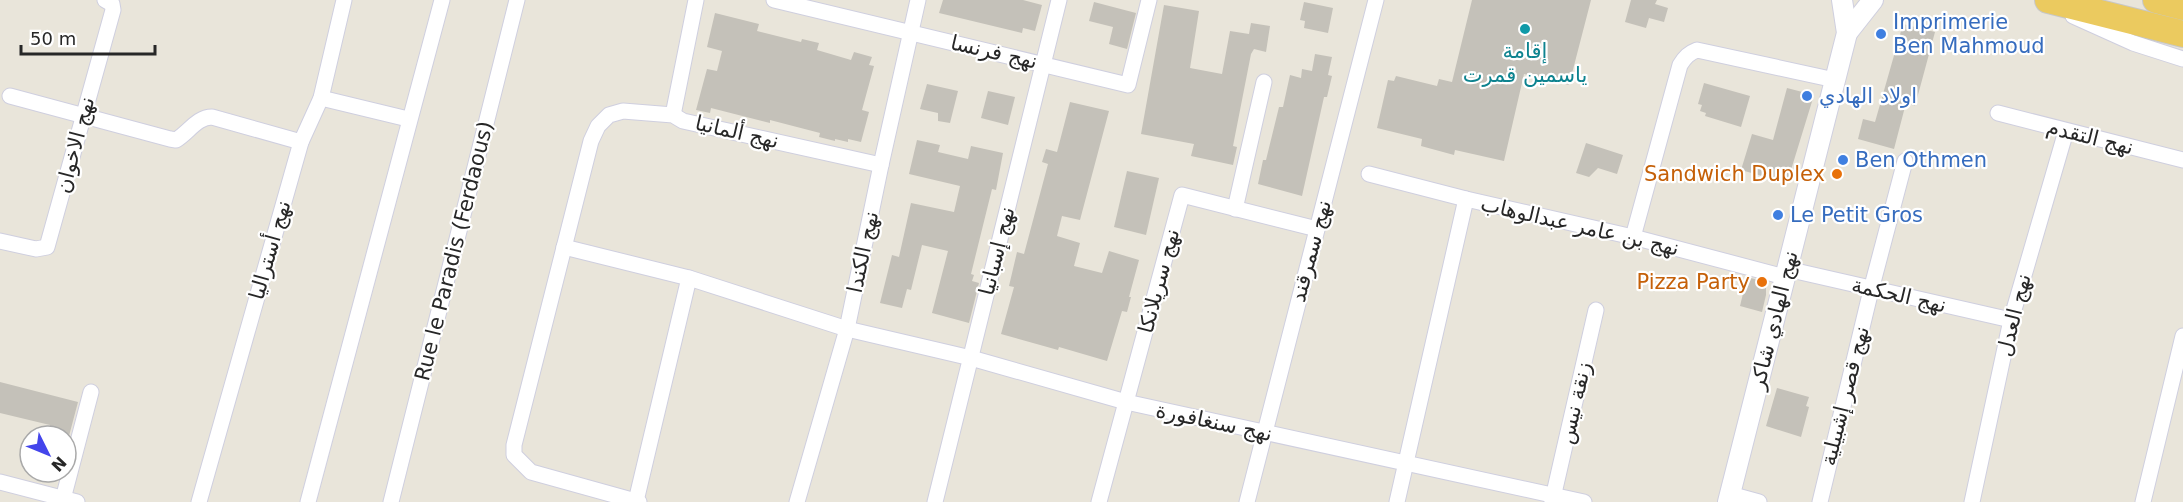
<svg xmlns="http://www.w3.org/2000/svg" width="2183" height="502" viewBox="0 0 2183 502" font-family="'DejaVu Sans','Noto Sans Arabic',sans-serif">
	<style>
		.building { fill: #c4c1b9 }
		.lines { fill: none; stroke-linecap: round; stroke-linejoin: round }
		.minor-casing { stroke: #cfcfdf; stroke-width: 17 }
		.tertiary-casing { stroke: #cfcfdf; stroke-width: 22 }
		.trunk-casing { stroke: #c7c7c7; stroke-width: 28 }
		.minor { stroke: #fff; stroke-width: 15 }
		.tertiary { stroke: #fff; stroke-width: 20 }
		.trunk { stroke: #ebca5f; stroke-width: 26 }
		.culture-dot { fill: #0f9aa8; stroke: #fff; stroke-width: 2 }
		.shop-dot { fill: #3f7fe0; stroke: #fff; stroke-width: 2 }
		.food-dot { fill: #e8710a; stroke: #fff; stroke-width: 2 }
		.labels { text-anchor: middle; stroke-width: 4.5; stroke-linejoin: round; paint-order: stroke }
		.shop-label { font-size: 21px; fill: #366cbe; stroke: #fff; text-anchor: start }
		.culture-label { font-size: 21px; fill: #0d838f; stroke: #fff }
		.street-label { font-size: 21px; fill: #272727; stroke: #fff }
		.food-label { font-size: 21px; fill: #c56008; stroke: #fff; text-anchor: end }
	</style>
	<rect width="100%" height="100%" fill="#e9e5da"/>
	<g class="building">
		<polygon points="943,0 1023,0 1042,5 1035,31 1023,28 1022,33 939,13"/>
		<polygon points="1472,0 1591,0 1569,85 1524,74 1504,161 1455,150 1454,155 1421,146 1422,139 1377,128 1388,80 1394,81 1396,76 1437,86 1439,79 1452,82"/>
		<polygon points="1631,0 1657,0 1655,4 1668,8 1664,22 1649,18 1646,28 1625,22"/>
		<polygon points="1094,2 1136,13 1127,49 1109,44 1113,27 1089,21"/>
		<polygon points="1304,2 1333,8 1328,33 1304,28 1305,21 1300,20"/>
		<polygon points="1164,5 1199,11 1190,68 1222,74 1230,31 1249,34 1251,23 1270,26 1266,52 1254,49 1251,54 1233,146 1237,147 1233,165 1191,156 1194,144 1141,134"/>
		<polygon points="715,13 759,24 757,31 801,42 802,39 819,43 817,50 851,60 854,52 872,57 869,65 874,66 862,110 869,112 861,142 848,139 848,142 835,139 835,141 819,137 820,133 770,120 770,123 711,108 710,113 696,110 707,69 717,71 722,51 707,47"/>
		<polygon points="1903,24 1935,32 1915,106 1906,103 1894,149 1858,139 1863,119 1875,122"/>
		<polygon points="1315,54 1332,57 1328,75 1332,76 1327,97 1324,97 1302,196 1258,184 1263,160 1266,160 1279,107 1283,107 1290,75 1301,78 1302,69 1312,71"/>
		<polygon points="1704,83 1750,96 1741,127 1705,116 1706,113 1700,111 1702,105 1698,104"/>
		<polygon points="927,84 958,91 950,123 938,121 938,113 920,109"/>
		<polygon points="1787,88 1814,95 1787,183 1741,170 1752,134 1773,140"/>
		<polygon points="988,91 1015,97 1008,125 981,118"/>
		<polygon points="1070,102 1109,111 1080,220 1062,216 1057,236 1080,243 1074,266 1102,273 1109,251 1139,260 1129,297 1131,297 1127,312 1122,311 1107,361 1059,347 1058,350 1001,334 1014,287 1009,286 1017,252 1024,254 1048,164 1042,162 1046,149 1057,152"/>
		<polygon points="917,140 940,145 938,152 968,159 971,146 1003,153 996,190 992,189 971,274 974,275 972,281 979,283 969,323 932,313 948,251 922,245 911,290 907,289 902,308 880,303 892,255 899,257 911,203 954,212 960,186 909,174"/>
		<polygon points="1586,143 1623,155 1617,174 1598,168 1589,177 1576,173"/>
		<polygon points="1127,171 1159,178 1146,235 1114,227"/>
		<polygon points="1747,277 1766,282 1766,295 1762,312 1740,306"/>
		<polygon points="0,382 78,402 69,436 47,436 50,425 0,413"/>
		<polygon points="1777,388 1809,397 1806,406 1809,407 1801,437 1766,426"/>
	</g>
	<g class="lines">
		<g class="minor-casing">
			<g id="minor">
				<polyline points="774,0 1128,85 1149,0"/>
				<polyline points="2073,16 2133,43 2183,59"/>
				<path d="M10 96 170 139 176 140C189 132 197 117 212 117L301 142"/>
				<polyline points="321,98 408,119"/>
				<polyline points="1998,113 2183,160"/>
				<polyline points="673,115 696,0"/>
				<polyline points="1369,174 1466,199"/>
				<polyline points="1235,209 1264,82"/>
				<path d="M1633 237 1680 65C1685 57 1689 53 1697 50L1835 80"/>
				<polyline points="0,241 36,249 47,247 113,10 112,4 105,0"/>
				<polyline points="564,247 689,278 847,329 971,358 1126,402 1584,502"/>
				<polyline points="1787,269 2011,320"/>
				<polyline points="0,482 77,502"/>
				<polyline points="1730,494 1759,502"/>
				<polyline points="63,499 91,392"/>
				<polyline points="636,501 689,278"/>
				<polyline points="199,502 301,142 321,98 344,0"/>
				<polyline points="308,502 442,0"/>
				<polyline points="391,502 517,0"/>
				<polyline points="639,502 531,472 514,455 514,445 591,141 598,126 609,115 623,111 673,115 683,121 881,165"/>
				<polyline points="797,502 847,329 881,165 918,0"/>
				<polyline points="935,502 1059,0"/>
				<polyline points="1099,502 1182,195 1317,229"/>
				<polyline points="1247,502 1376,0"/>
				<polyline points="1397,502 1466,199 1633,237 1785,277"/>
				<polyline points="1552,502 1596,310"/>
				<polyline points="1820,502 1871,290 1905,161"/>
				<polyline points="1972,502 2011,320 2066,131"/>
				<polyline points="2143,502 2183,336"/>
			</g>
		</g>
		<g class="tertiary-casing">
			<g id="tertiary">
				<polyline points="1847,33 1873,0"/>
				<polyline points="1728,502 1847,33 1842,0"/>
			</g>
		</g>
		<g class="trunk-casing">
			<g id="trunk">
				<polyline points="2048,0 2183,34"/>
				<polyline points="2156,0 2183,7"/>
			</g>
		</g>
		<use href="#minor" class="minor"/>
		<use href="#tertiary" class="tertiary"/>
		<use href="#trunk" class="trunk"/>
	</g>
	<circle class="culture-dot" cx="1525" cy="29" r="6"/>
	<g class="shop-dot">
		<circle cx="1881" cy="34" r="6"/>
		<circle cx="1807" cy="96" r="6"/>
		<circle cx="1843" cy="160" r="6"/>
		<circle cx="1778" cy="215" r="6"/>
	</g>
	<g class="food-dot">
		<circle cx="1837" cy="174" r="6"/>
		<circle cx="1762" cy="282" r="6"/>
	</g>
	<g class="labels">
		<g class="shop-label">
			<text x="1893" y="29">Imprimerie<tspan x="1893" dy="24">Ben Mahmoud</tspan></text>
			<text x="1819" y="103">اولاد الهادي</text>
			<text x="1855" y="167">Ben Othmen</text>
			<text x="1790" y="222">Le Petit Gros</text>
		</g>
		<g class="culture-label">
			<text x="1525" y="58">إقامة<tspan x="1525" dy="24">ياسمين قمرت</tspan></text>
		</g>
		<g class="street-label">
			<text transform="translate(994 52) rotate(13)" y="7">نهج فرنسا</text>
			<text transform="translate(737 132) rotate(13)" y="7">نهج ألمانيا</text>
			<text transform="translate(2090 137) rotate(14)" y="7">نهج التقدم</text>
			<text transform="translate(75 145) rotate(-75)" y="7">نهج الاخوان</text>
			<text transform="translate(1580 226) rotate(13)" y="7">نهج بن عامر عبدالوهاب</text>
			<text transform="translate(270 250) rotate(-74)" y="7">نهج أستراليا</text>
			<text transform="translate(454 251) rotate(-76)" y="7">Rue le Paradis (Ferdaous)</text>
			<text transform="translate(997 251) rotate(-76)" y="7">نهج إسبانيا</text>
			<text transform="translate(1311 251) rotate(-75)" y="7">نهج سمرقند</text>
			<text transform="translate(863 252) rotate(-78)" y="7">نهج الكندا</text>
			<text transform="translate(1159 281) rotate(-75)" y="7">نهج سريلانكا</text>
			<text transform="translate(1899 295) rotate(13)" y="7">نهج الحكمة</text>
			<text transform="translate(2014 315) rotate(-76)" y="7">نهج العدل</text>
			<text transform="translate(1774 320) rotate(-76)" y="7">نهج الهادي شاكر</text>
			<text transform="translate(1845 396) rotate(-76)" y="7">نهج قصر إشبيلية</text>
			<text transform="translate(1575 403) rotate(-77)" y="7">زنقة نيس</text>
			<text transform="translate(1214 422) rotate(12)" y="7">نهج سنغافورة</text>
		</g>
		<g class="food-label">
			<text x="1825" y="181">Sandwich Duplex</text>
			<text x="1750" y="289">Pizza Party</text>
		</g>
	</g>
	<g transform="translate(48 454) rotate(133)"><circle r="28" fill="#ffffff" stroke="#a9a9a9" stroke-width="1.5"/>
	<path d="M0-4.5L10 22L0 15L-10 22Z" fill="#4445eb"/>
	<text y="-9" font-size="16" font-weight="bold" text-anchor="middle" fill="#272727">N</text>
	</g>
	<path d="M21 45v9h134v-9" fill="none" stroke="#272727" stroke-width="3"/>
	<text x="30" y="45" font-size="18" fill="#272727" stroke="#ffffff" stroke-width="4.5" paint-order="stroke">50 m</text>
</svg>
